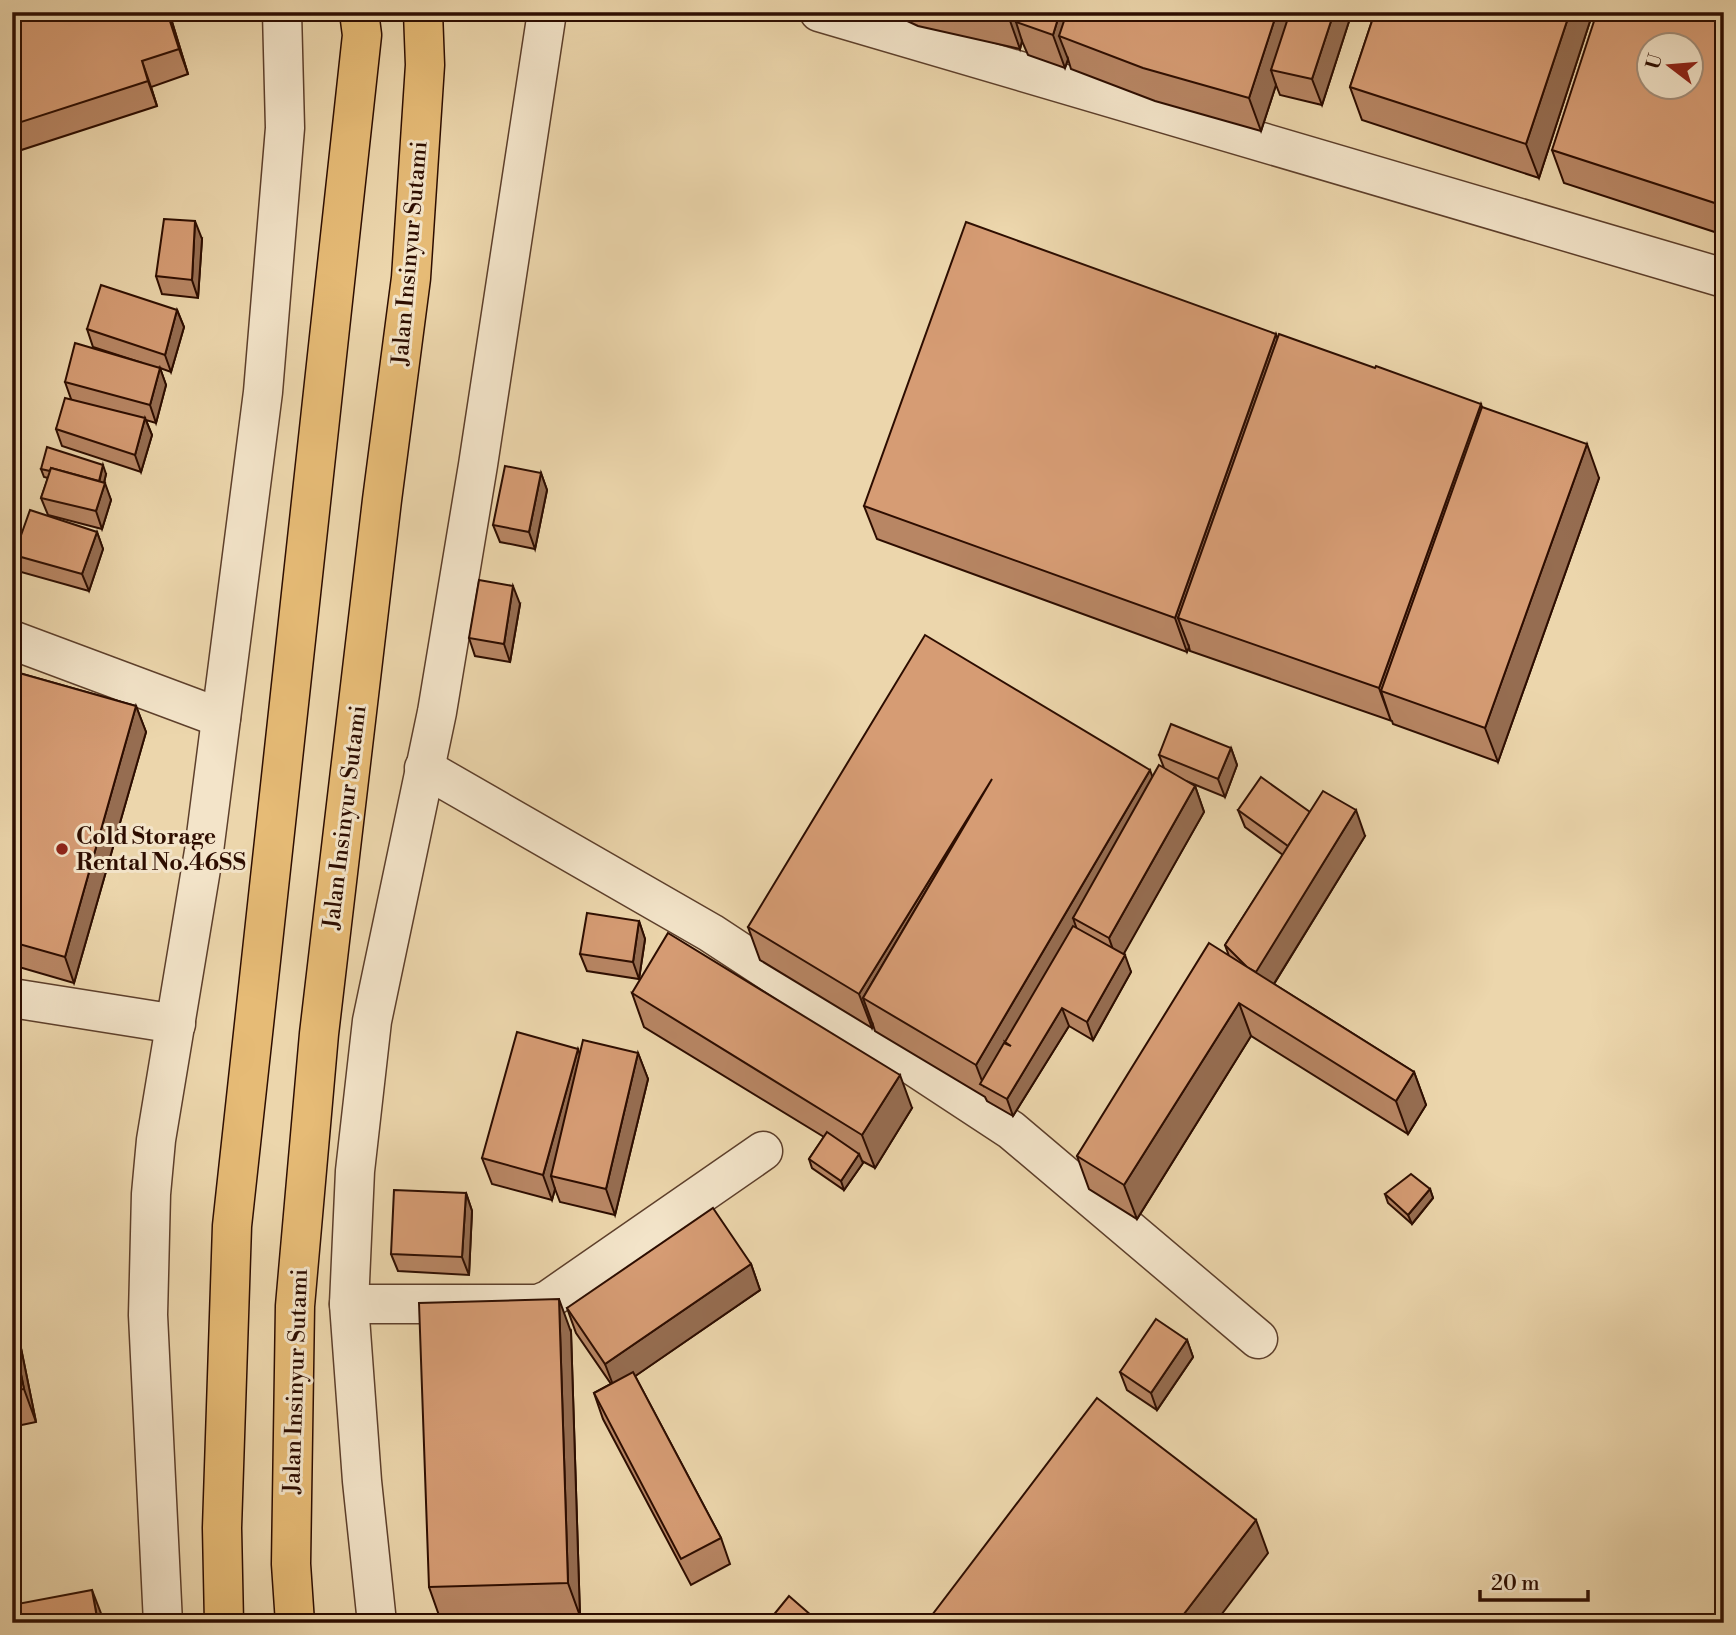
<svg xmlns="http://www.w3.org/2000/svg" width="1736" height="1635" viewBox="0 0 1736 1635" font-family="'Libre Bodoni',serif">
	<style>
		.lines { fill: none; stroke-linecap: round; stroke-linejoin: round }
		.minor-casing { stroke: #5d3f2b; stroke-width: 41 }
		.highway-casing { stroke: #2d0d00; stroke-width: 41 }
		.minor { stroke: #f3e4c9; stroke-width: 38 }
		.highway { stroke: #e6bb76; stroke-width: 38 }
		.wall { fill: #b88664; stroke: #2d0d00; stroke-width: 2 }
		.shaded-wall { fill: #966d51; stroke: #2d0d00; stroke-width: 2 }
		.building { fill: #d69c74; stroke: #2d0d00; stroke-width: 2; fill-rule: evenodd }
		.poi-dot { fill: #8f2418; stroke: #f3e4c9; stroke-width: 2.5 }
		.labels { text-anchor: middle; stroke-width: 6; stroke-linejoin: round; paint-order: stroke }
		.street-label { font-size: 23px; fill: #2d0d00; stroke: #f3e4c9 }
		.poi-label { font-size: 23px; font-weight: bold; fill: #2d0d00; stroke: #f3e4c9; text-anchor: start }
	</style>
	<rect width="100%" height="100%" fill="#ecd6ac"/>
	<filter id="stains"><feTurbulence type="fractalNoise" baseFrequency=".00286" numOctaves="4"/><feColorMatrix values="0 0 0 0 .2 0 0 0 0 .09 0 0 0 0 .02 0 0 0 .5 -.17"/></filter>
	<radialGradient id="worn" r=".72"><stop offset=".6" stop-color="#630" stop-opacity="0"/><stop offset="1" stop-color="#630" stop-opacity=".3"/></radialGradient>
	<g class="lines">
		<g class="minor-casing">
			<g id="minor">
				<polyline points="819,12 1724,278"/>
				<polyline points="12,640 221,718"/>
				<polyline points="424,768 711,933 1011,1130 1258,1339"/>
				<polyline points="12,998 176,1024"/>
				<polyline points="349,1304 538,1304 548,1300 763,1151"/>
				<polyline points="163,1623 148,1315 151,1194 156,1140 204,851 263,392 285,128 282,12"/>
				<polyline points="377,1623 362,1481 349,1304 355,1171 372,1021 437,712 478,465 547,12"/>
			</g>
		</g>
		<g class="highway-casing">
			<g id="highway">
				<polyline points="224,1623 222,1528 232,1226 362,35 359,12"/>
				<polyline points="295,1623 291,1564 295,1306 319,1034 382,500 411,278 425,65 423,12"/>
			</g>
		</g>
		<use href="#minor" class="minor"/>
		<use href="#highway" class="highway"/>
	</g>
	<g class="wall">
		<polygon points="12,12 169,12 188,74 151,87 157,106 12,153"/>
		<polygon points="888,12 1352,12 1322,105 1280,95 1276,85 1261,131 1155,101 1071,69 1068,59 1065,68 1028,55 1022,41 1020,49 918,26"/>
		<polygon points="1375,12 1593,12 1539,178 1362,120 1350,87"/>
		<polygon points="1724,12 1724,235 1564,183 1552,150"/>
		<polygon points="202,239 198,298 162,294 156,276"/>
		<polygon points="177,310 184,327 171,372 160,368 166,385 156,423 146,420 152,435 141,472 62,446 56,429 71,399 65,382 139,362 93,347 87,329"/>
		<polygon points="1278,339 1482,408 1599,478 1498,762 1393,724 1392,721 1190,651 1189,647 1187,652 877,539 864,506"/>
		<polygon points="41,469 106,474 104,483 111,500 102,529 48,515 41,498 48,478 44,477"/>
		<polygon points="541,473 547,490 535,549 500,542 493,525"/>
		<polygon points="97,532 103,549 89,591 21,572 14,555"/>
		<polygon points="520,604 510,662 475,656 469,638"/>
		<polygon points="12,671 136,706 146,732 74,983 12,965"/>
		<polygon points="1231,748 1237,765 1225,797 1186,781 1195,786 1204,812 1123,954 1131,972 1093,1040 1069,1026 1013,1116 987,1101 985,1097 875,1031 873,1025 872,1028 760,960 748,927 1153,777 1164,768 1159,755"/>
		<polygon points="1238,810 1310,812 1365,836 1274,984 1414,1072 1426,1105 1408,1134 1251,1036 1137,1219 1089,1189 1077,1156 1229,956 1225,945 1283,855 1245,827"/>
		<polygon points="639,921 645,939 639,979 587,971 580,954"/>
		<polygon points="632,993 912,1108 875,1168 862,1161 863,1163 844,1190 812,1168 809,1159 824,1137 644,1027"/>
		<polygon points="638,1053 648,1079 615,1215 560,1202 555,1189 552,1200 492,1184 482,1158 580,1054"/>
		<polygon points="1430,1189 1433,1198 1412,1224 1388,1203 1385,1194"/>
		<polygon points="466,1193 472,1211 469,1275 398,1271 391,1254"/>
		<polygon points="751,1264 760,1290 635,1376 721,1538 730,1564 691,1585 603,1419 594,1393 611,1384 576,1333 567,1308"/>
		<polygon points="12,1304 36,1422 12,1427"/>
		<polygon points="571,1332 580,1616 441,1621 429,1587"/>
		<polygon points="1187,1340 1193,1357 1157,1410 1127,1390 1120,1372"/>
	</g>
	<g class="shaded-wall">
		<polygon points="167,12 169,12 188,74 179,49"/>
		<polygon points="1009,12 1032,12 1016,22 1022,41 1020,49 1008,15"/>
		<polygon points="1060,12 1084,12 1059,36 1068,59 1065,68 1053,35"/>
		<polygon points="1277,12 1301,12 1271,70 1276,85 1261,131 1249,98"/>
		<polygon points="1334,12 1352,12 1322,105 1312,79"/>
		<polygon points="1570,12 1593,12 1539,178 1526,144"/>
		<polygon points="142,61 151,87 157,106 148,81"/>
		<polygon points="195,221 202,239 198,298 192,280"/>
		<polygon points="177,310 184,327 171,372 165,355"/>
		<polygon points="1276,334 1288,367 1178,618 1189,647 1187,652 1175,618"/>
		<polygon points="160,368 166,385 156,423 150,405"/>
		<polygon points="1481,404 1493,437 1381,691 1391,721 1379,688"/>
		<polygon points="145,418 152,435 141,472 135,455"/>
		<polygon points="1587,444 1599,478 1498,762 1485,728"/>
		<polygon points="103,465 106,474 102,491 99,483"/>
		<polygon points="541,473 547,490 535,549 529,532"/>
		<polygon points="105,483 111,500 102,529 96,511"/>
		<polygon points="97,532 103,549 89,591 82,574"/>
		<polygon points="513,586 520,604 510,662 504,644"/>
		<polygon points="136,706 146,732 74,983 65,957"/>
		<polygon points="1231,748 1237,765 1225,797 1218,779"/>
		<polygon points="1150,770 1162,803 1073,918 1081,941 1011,1046 1005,1042 1011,1059 984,1086 976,1065"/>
		<polygon points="992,779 863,998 873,1025 872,1028 859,994"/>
		<polygon points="1195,786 1204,812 1118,964 1109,938"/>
		<polygon points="1356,810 1365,836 1264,1000 1254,974"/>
		<polygon points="639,921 645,939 639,979 633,962"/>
		<polygon points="1125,955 1131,972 1093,1040 1087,1022"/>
		<polygon points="1239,1003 1251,1036 1137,1219 1124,1185"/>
		<polygon points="1062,1008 1069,1026 1013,1116 1007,1099"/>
		<polygon points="578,1049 587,1075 551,1176 555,1189 552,1200 543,1175"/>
		<polygon points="638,1053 648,1079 615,1215 606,1189"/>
		<polygon points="1414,1072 1426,1105 1408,1134 1396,1101"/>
		<polygon points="900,1075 912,1108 875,1168 862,1135"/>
		<polygon points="859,1154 863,1163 844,1190 841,1181"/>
		<polygon points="1430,1189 1433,1198 1412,1224 1408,1215"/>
		<polygon points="466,1193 472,1211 469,1275 462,1257"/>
		<polygon points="751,1264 760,1290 615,1390 605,1364"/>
		<polygon points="559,1299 571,1332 580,1616 568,1583"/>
		<polygon points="12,1304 36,1422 24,1389 12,1331"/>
		<polygon points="1187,1340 1193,1357 1157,1410 1151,1393"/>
		<polygon points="1256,1520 1268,1553 1215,1623 1177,1623"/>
		<polygon points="92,1590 102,1616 103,1623 98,1623"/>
	</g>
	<g class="building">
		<polygon points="12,12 167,12 179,49 142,61 148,81 12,125"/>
		<polygon points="994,12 1009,12 1008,15"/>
		<polygon points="1019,12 1060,12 1053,35 1016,22"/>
		<polygon points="1067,12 1277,12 1249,98 1143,68 1059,36"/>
		<polygon points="1290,12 1334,12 1312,79 1271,70"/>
		<polygon points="1375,12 1570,12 1526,144 1350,87"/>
		<path d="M1597 12H1724V206L1552 150ZM1648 46H1690V88H1648Z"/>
		<polygon points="164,219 195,221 192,280 156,276"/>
		<polygon points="966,222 1276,334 1175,618 864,506"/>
		<polygon points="101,285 177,310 165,355 87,329"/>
		<polygon points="1279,334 1375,368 1376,366 1481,404 1379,688 1178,618"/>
		<polygon points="75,343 160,368 150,405 65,382"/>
		<polygon points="65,398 145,418 135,455 56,429"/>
		<polygon points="1482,407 1587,444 1485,728 1381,691"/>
		<polygon points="47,447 103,465 99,481 51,468 50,471 41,469"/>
		<polygon points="505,466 541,473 529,532 493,525"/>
		<polygon points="51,468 105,483 96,511 41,498"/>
		<polygon points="30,510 97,532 82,574 14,555"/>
		<polygon points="479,580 513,586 504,644 469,638"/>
		<polygon points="925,635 1150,770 976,1065 863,998 992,779 859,994 748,927"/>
		<polygon points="12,671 136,706 65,957 12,942"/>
		<polygon points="1171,724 1231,748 1218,779 1159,755"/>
		<polygon points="1159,765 1195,786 1109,938 1073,918"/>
		<polygon points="1261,777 1310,812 1288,846 1238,810"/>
		<polygon points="1323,791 1356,810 1256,972 1247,967 1225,945"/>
		<polygon points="587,913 639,921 633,962 580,954"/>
		<polygon points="1073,926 1125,955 1087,1022 1062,1008 1007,1099 980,1084 1004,1043 1011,1046 1005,1042"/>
		<polygon points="668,933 900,1075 862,1135 632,993"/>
		<polygon points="1209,943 1414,1072 1396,1101 1239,1003 1124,1185 1077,1156"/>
		<polygon points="517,1032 578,1049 543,1175 482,1158"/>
		<polygon points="583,1040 638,1053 606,1189 551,1176"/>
		<polygon points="827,1132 859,1154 841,1181 809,1159"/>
		<polygon points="1411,1174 1430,1189 1408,1215 1385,1194"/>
		<polygon points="394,1190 466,1193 462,1257 391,1254"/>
		<polygon points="713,1208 751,1264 605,1364 567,1308"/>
		<polygon points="559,1299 568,1583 429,1587 419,1303"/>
		<polygon points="1156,1319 1187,1340 1151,1393 1120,1372"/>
		<polygon points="12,1331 24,1389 12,1391"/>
		<polygon points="633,1372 721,1538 681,1559 594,1393"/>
		<polygon points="1097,1398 1256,1520 1177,1623 926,1623"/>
		<polygon points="92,1590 98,1623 12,1623 12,1605"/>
		<polygon points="789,1596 820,1623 767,1623"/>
	</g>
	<circle class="poi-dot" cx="62" cy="849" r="7"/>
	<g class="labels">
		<g class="street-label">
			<text transform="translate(409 253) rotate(-85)" y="8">Jalan Insinyur Sutami</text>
			<text transform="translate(344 817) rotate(-83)" y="8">Jalan Insinyur Sutami</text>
			<text transform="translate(295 1381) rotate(-88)" y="8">Jalan Insinyur Sutami</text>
		</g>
		<g class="poi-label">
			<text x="76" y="844">Cold Storage<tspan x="76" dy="26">Rental No.46SS</tspan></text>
		</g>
	</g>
	<rect width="1736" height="1635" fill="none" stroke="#ecd6ac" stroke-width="42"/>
	<rect x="14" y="14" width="1708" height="1607" fill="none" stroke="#2d0d00" stroke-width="3.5"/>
	<rect x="21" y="21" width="1694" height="1593" fill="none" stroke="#2d0d00" stroke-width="2"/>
	<g transform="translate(1670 66) rotate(286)"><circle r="33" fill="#f3e4c9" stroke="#a48e79" stroke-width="2"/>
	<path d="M0-5L12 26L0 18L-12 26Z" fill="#8f2418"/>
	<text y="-10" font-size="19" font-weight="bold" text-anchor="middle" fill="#2d0d00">U</text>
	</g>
	<path d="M1480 1590v10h108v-10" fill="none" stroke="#2d0d00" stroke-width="3.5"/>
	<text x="1491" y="1590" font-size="21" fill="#2d0d00" stroke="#f3e4c9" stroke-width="5" paint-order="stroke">20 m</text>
	<rect width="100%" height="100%" filter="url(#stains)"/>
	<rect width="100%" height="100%" fill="url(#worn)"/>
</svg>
